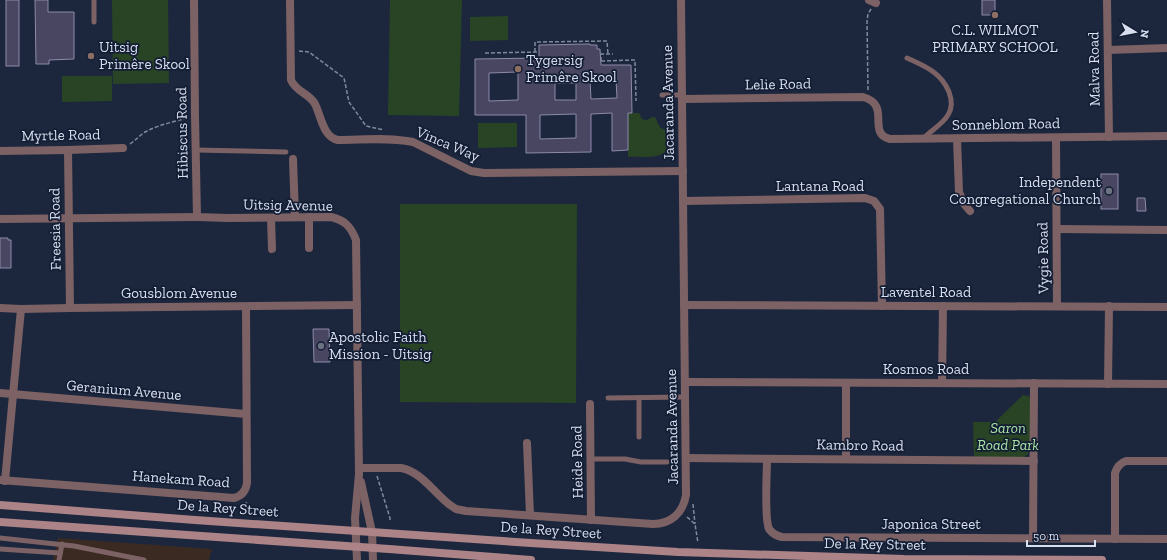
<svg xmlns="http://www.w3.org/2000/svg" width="1167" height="560" viewBox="0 0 1167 560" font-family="'Zilla Slab',serif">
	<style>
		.industrial { fill: #3b2a21 }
		.green { fill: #284425 }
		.building { fill: #494662; stroke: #8d8aaa; fill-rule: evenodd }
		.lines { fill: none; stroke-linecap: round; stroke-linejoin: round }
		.path { stroke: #7f899c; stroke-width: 1.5; stroke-dasharray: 4 2; stroke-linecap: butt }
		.service { stroke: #7c6264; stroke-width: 5 }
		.minor { stroke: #7c6264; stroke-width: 8 }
		.tertiary { stroke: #7c6264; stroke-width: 8 }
		.secondary { stroke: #ac8387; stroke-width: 8 }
		.education-dot { fill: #8d6e63; stroke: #131d34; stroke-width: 1.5 }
		.worship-dot { fill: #6b7280; stroke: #131d34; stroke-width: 1.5 }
		.labels { text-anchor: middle; stroke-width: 3.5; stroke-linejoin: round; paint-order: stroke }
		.poi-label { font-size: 15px; fill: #d7dfef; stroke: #131d34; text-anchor: start }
		.street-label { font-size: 15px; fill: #d7dfef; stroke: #131d34 }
		.park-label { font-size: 15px; font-style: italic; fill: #a9e3a4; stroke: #131d34 }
	</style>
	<rect width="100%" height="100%" fill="#1c273e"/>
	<polygon class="industrial" points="58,538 212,549 209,560 53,560"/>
	<g class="green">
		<polygon points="112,0 168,0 169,83 113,84"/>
		<polygon points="390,0 462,0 459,116 388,115"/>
		<polygon points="508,16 508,40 470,41 470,17"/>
		<polygon points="62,76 112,76 112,101 62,102"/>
		<path d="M628 113H639L642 119 646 120C648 120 650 118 652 117 660 116 654 128 667 130 667 136 669 144 667 149 663 160 638 156 628 157Z"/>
		<polygon points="478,123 517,123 517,147 478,148"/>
		<polygon points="400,204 577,204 576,403 400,402"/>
		<polygon points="1023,395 1029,396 1030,399 1030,449 1028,454 1024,457 974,457 973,422 995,422"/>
	</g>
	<g class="building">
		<rect x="6" y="0" width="13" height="66"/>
		<polygon points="35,0 48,0 48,12 74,12 74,59 49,60 49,64 36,64"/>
		<rect x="982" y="0" width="13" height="15"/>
		<path d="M590 44V45H597V49H600L601 65H631L632 113H628V150L612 151V113L591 114V152L526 153V115H475V59L539 58V45ZM518 72V100L489 101V73ZM616 79 617 98 591 99 590 80ZM555 83H576V100H555ZM576 114V138L540 139V115Z"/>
		<rect x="1101" y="174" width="17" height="35"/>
		<polygon points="1137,198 1145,198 1146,211 1137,211"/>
		<polygon points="0,238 8,238 8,240 11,240 11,268 0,268"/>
		<polygon points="313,329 329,329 330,362 314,362"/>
	</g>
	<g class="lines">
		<g class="path">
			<polyline points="299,51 309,52 344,78 349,102 366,126 384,130"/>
			<polyline points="485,53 539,52"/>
			<polyline points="535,58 535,42 607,41 608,54"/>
			<polyline points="601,61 635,60 636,101"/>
			<polyline points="601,61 601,54 613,54"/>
			<polyline points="868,90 867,21 868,14 871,9"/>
			<path d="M130 144C136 140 140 135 145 132 158 125 173 122 187 118"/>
			<polyline points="377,476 390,518 390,522"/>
			<polyline points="246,502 247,505 247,511"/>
			<polyline points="693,504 695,524"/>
			<polyline points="687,517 695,524 698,543"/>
		</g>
		<g class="service">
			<polyline points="94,0 94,22"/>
			<path d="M907 58C924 66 941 72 949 92 952 100 953 107 948 115 942 125 931 130 924 138"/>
			<polyline points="662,95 682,95"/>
			<polyline points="196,150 286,152"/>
			<polyline points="608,398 685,397"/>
			<polyline points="639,398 639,437"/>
			<polyline points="591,459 625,459 641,462 667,462"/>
			<polyline points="0,538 74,546 144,560"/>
			<polyline points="0,549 60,553"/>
			<polyline points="59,560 62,544"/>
		</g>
		<g class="minor">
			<path d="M290 0 291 80C296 92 309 93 315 104 321 116 323 137 338 140 362 140 389 137 413 142L471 171 484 173 683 171"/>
			<polyline points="869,0 876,3"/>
			<polyline points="1107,0 1109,137"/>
			<polyline points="1108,50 1167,48"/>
			<path d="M682 99 863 97C892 105 866 133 890 139L1167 136"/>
			<polyline points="1056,138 1057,306"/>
			<polyline points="957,139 959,192 964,204 970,211"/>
			<polyline points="68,150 70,308"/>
			<polyline points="0,151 68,150 123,148"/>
			<polyline points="293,159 295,217"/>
			<polyline points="683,201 865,198 874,201 880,209 882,306"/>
			<polyline points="271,218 272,249"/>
			<polyline points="0,219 197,217"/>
			<polyline points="1057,229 1167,230"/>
			<polyline points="309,248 309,217"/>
			<polyline points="684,305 1167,307"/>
			<polyline points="0,308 21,309 70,308 357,305"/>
			<polyline points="685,382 1167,384"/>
			<polyline points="942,383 943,306"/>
			<polyline points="1108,384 1109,306"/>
			<polyline points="0,393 246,414"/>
			<polyline points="590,404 591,520"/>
			<polyline points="527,443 530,515"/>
			<polyline points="686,458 1034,461"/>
			<path d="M767 459C767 473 764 518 769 529 772 533 777 536 782 537L1167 539"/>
			<polyline points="846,459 846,383"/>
			<path d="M359 468H401C422 472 434 493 450 505L456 509 466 511 653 524C671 524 683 513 686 495L681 0"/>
			<path d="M0 480 234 498C242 496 246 490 247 483L246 307"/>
			<polyline points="5,481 21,309"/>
			<polyline points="1033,538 1034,383"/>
			<path d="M1115 539V473C1117 467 1120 463 1126 461H1167"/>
		</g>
		<g class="tertiary">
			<path d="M194 0 195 116 197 217 228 218 331 217C345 220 351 227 356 240L359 474 355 518 357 560"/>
			<polyline points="361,482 372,532 373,560"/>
		</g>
		<g class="secondary">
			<polyline points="0,505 195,520 531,543 678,552 904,559 1102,560"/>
			<polyline points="0,522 389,549 531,560"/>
		</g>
	</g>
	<g class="education-dot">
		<circle cx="995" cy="15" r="4"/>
		<circle cx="91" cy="56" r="4"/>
		<circle cx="518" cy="69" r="4"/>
	</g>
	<g class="worship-dot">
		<circle cx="1109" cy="191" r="4"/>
		<circle cx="321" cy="346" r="4"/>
	</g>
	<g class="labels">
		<g class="poi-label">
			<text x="995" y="35" text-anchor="middle">C.L. WILMOT<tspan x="995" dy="17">PRIMARY SCHOOL</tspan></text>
			<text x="99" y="52">Uitsig<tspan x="99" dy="17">Primêre Skool</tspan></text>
			<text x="526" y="65">Tygersig<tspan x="526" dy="17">Primêre Skool</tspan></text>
			<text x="1101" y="187" text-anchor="end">Independent<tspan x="1101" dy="17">Congregational Church</tspan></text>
			<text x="329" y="342">Apostolic Faith<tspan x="329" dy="17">Mission - Uitsig</tspan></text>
		</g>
		<g class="street-label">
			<text transform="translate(1094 69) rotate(-91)" y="5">Malva Road</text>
			<text transform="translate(778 84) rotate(-1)" y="5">Lelie Road</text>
			<text transform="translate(668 103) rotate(-91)" y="5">Jacaranda Avenue</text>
			<text transform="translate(1006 124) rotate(-1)" y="5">Sonneblom Road</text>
			<text transform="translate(182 133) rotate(-91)" y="5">Hibiscus Road</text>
			<text transform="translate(61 135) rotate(-1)" y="5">Myrtle Road</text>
			<text transform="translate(448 144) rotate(23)" y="5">Vinca Way</text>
			<text x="820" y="191">Lantana Road</text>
			<text transform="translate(288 205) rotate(1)" y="5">Uitsig Avenue</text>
			<text transform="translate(55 229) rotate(-91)" y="5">Freesia Road</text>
			<text transform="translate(1043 258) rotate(-91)" y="5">Vygie Road</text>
			<text x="926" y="297">Laventel Road</text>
			<text x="179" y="298">Gousblom Avenue</text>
			<text x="926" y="374">Kosmos Road</text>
			<text transform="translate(124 390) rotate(5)" y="5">Geranium Avenue</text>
			<text transform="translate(672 427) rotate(-91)" y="5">Jacaranda Avenue</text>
			<text transform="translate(860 445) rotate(1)" y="5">Kambro Road</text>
			<text transform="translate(577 462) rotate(-91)" y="5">Heide Road</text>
			<text transform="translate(181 479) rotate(4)" y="5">Hanekam Road</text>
			<text transform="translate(228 508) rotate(4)" y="5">De la Rey Street</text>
			<text x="931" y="529">Japonica Street</text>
			<text transform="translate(551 530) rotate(4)" y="5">De la Rey Street</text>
			<text transform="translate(875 544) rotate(1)" y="5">De la Rey Street</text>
		</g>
		<g class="park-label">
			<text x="1008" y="433">Saron<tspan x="1008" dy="17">Road Park</tspan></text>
		</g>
	</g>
	<g transform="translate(1135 32) rotate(100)" stroke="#131d34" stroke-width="3" paint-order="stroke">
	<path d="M0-3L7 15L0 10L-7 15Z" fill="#d7dfef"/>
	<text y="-6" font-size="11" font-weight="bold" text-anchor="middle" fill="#d7dfef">N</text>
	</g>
	<path d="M1027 540v6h68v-6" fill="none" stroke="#d7dfef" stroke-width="2"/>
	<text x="1033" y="540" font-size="12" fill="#d7dfef" stroke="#131d34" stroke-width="3" paint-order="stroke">50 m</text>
</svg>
